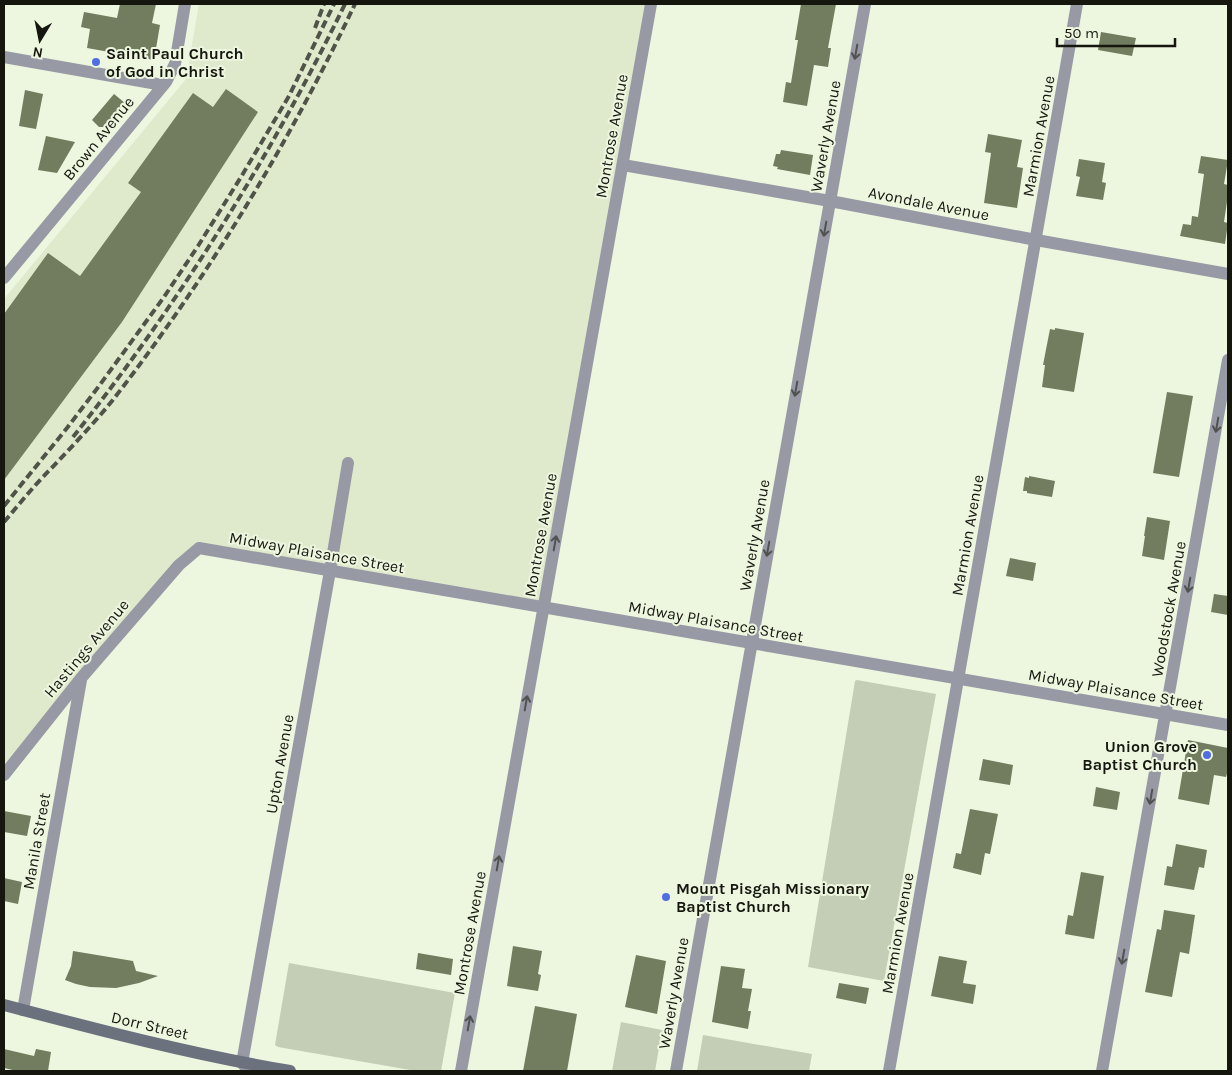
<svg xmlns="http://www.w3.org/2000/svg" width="1232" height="1075" viewBox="0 0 1232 1075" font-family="Karla,sans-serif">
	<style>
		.built { fill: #dfeacc }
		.green { fill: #c4cdb5 }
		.building { fill: #727c5e }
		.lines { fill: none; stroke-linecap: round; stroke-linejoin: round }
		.street { stroke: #979aa4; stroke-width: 12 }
		.secondary { stroke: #6c717e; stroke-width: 12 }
		.rail { stroke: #505347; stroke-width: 4; stroke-dasharray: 8 4; stroke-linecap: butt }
		.oneway { stroke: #505252 }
		.poi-dot { fill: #506de2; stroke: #edf6df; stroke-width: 2 }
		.labels { text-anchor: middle; stroke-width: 4; stroke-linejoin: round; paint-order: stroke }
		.poi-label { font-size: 16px; font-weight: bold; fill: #15170f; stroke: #edf6df; text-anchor: start }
		.street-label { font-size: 16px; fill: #15170f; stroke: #edf6df }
	</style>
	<rect width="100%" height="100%" fill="#edf6df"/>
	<polygon class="built" points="199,4 650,4 543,607 199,548 4,778 4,299 186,79"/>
	<g class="green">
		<polygon points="857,680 936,694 884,981 808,967 855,681"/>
		<polygon points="289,963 455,993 441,1071 416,1071 278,1047 275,1045"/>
		<polygon points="621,1022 662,1030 655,1071 612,1071"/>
		<polygon points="703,1035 812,1054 809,1071 697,1071"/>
	</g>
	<g class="building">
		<polygon points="120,4 156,4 152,23 160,25 154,60 87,48 90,29 81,27 84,12 117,18"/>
		<polygon points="801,4 836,4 828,48 831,48 828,67 814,65 807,106 783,102 786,82 791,83 798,40 795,40"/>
		<polygon points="1101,32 1136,38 1132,56 1098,50"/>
		<polygon points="226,89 258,112 122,322 4,480 4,314 48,253 80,276 141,192 128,183 193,93 213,107"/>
		<polygon points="25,90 43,94 36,129 19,126"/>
		<polygon points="114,94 125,103 104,127 99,127 92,120"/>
		<polygon points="988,134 1022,140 1017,167 1023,168 1017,208 984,203 991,153 985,152"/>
		<polygon points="46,136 75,142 57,173 38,170"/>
		<polygon points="781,150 813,155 810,175 777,169 778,167 773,166 776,154 780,154"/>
		<polygon points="1201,156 1228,160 1224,184 1228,185 1228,195 1224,222 1228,223 1225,244 1180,236 1183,224 1191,225 1192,216 1198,217 1204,174 1198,173"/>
		<polygon points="1079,159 1105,163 1102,182 1106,183 1103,200 1076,196 1080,177 1076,176"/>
		<polygon points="1055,328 1084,333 1074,392 1042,387 1045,365 1043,365 1050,329 1055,330"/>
		<polygon points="1167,392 1193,396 1179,477 1153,473"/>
		<polygon points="1029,476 1055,481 1052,497 1027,493 1027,491 1023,491 1025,477 1029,478"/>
		<polygon points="1147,517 1170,521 1164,560 1142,556 1145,536 1144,536"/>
		<polygon points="1010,558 1036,563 1033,581 1006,576"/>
		<polygon points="1214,594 1228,596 1228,615 1211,612"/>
		<polygon points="1188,740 1228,748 1228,770 1226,777 1214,775 1209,805 1178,799"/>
		<polygon points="983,759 1013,765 1010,785 979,780"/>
		<polygon points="1096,787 1120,792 1117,810 1093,806"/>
		<polygon points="970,809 998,814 990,854 985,853 981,875 953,868 956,853 961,854"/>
		<polygon points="4,811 31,816 27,836 4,832"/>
		<polygon points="1176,844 1207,850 1204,868 1199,867 1194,890 1164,885 1167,866 1172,867"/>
		<polygon points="1081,872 1104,876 1094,939 1065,934 1068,915 1073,916"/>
		<polygon points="4,878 22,882 18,904 4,901"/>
		<polygon points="1164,910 1195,915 1189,954 1180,952 1172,997 1145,992 1157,929 1161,930"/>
		<polygon points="513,946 542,951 538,974 541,975 538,991 507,986"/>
		<polygon points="73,951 133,961 136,971 158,976 139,983 116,988 90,987 76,984 65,980 71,966"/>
		<polygon points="418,953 453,959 451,975 416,969"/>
		<polygon points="636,955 666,961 657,1014 625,1007"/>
		<polygon points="939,956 967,961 963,983 976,985 973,1004 931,996"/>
		<polygon points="721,966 745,969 742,988 752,989 748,1011 751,1011 748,1029 712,1022"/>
		<polygon points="839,983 869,988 866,1004 836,998"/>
		<polygon points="535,1006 577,1014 567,1071 523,1071"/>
		<polygon points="4,1049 34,1056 36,1049 51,1052 48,1071 17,1071 4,1068"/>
	</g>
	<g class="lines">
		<g class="street">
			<polyline points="4,57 163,85"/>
			<polyline points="623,165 830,201 1036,240 1228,274"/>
			<polyline points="4,278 166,82 175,64 185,4"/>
			<polyline points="4,775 82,677 179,565 199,548 1228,725"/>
			<polyline points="23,1010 81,680"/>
			<polyline points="249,1071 242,1063 330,571 348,463"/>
			<polyline points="461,1071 651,4"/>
			<polyline points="676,1071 865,4"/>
			<polyline points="889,1071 1077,4"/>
			<polyline points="1102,1071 1228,360"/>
		</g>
		<path class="secondary" d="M4 1005C99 1030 194 1055 290 1071"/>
		<g class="rail">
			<polyline points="315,28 324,4"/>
			<path d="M73 437C179 303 270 158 345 4"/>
			<polyline points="4,506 67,428 99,386 164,297 198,246 241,177 289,96 334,4"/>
			<path d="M4 522C16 508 28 493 41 479 65 454 90 428 112 401 207 279 289 143 355 4"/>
		</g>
	</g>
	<defs><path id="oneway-shaft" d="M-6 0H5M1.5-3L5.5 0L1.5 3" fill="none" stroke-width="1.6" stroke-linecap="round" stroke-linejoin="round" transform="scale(1.25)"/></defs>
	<g class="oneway">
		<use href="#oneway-shaft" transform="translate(856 52) rotate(100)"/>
		<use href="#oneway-shaft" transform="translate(825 229) rotate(100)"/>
		<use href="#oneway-shaft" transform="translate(796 389) rotate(100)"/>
		<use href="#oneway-shaft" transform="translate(1217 425) rotate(100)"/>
		<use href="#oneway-shaft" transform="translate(555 543) rotate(-80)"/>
		<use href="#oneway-shaft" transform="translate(768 549) rotate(100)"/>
		<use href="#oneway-shaft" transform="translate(1189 585) rotate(100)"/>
		<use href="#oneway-shaft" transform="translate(526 703) rotate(-80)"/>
		<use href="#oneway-shaft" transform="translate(1151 797) rotate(100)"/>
		<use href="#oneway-shaft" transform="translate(498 863) rotate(-80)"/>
		<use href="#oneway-shaft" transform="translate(1123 957) rotate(100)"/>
		<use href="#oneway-shaft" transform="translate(469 1023) rotate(-80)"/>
	</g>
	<g class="poi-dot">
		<circle cx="96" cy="62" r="5"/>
		<circle cx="1207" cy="755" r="5"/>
		<circle cx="666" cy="897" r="5"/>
	</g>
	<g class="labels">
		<g class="poi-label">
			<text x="106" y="59">Saint Paul Church<tspan x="106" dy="18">of God in Christ</tspan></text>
			<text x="1197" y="752" text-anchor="end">Union Grove<tspan x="1197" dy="18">Baptist Church</tspan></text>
			<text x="676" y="894">Mount Pisgah Missionary<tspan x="676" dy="18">Baptist Church</tspan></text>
		</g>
		<g class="street-label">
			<text transform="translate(611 136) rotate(-80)" y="6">Montrose Avenue</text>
			<text transform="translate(825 136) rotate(-80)" y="6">Waverly Avenue</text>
			<text transform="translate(1038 136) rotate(-80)" y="6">Marmion Avenue</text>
			<text transform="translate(98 138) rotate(-51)" y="6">Brown Avenue</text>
			<text transform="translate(929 203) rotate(11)" y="6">Avondale Avenue</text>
			<text transform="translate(540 535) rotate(-80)" y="6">Montrose Avenue</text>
			<text transform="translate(754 535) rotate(-80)" y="6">Waverly Avenue</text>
			<text transform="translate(967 535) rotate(-80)" y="6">Marmion Avenue</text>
			<text transform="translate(317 552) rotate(10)" y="6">Midway Plaisance Street</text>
			<text transform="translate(1168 609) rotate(-80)" y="6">Woodstock Avenue</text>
			<text transform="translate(716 621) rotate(10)" y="6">Midway Plaisance Street</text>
			<text transform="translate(86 648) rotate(-50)" y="6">Hastings Avenue</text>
			<text transform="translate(1116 689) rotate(10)" y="6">Midway Plaisance Street</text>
			<text transform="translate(279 764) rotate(-80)" y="6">Upton Avenue</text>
			<text transform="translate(36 841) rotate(-80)" y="6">Manila Street</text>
			<text transform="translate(469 933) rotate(-80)" y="6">Montrose Avenue</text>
			<text transform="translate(897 933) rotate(-80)" y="6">Marmion Avenue</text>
			<text transform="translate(673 993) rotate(-80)" y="6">Waverly Avenue</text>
			<text transform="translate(150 1025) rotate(13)" y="6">Dorr Street</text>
		</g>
	</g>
	<rect width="1232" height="1075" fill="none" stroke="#15170f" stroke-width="10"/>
	<g transform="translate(40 40) rotate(190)" stroke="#edf6df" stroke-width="4" paint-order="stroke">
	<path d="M0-4L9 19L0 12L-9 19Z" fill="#15170f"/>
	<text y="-8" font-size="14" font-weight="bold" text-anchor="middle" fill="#15170f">N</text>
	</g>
	<path d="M1057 38v8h118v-8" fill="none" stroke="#15170f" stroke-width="2.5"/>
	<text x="1064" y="38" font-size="15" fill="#15170f" stroke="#edf6df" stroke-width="4" paint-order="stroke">50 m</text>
</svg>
